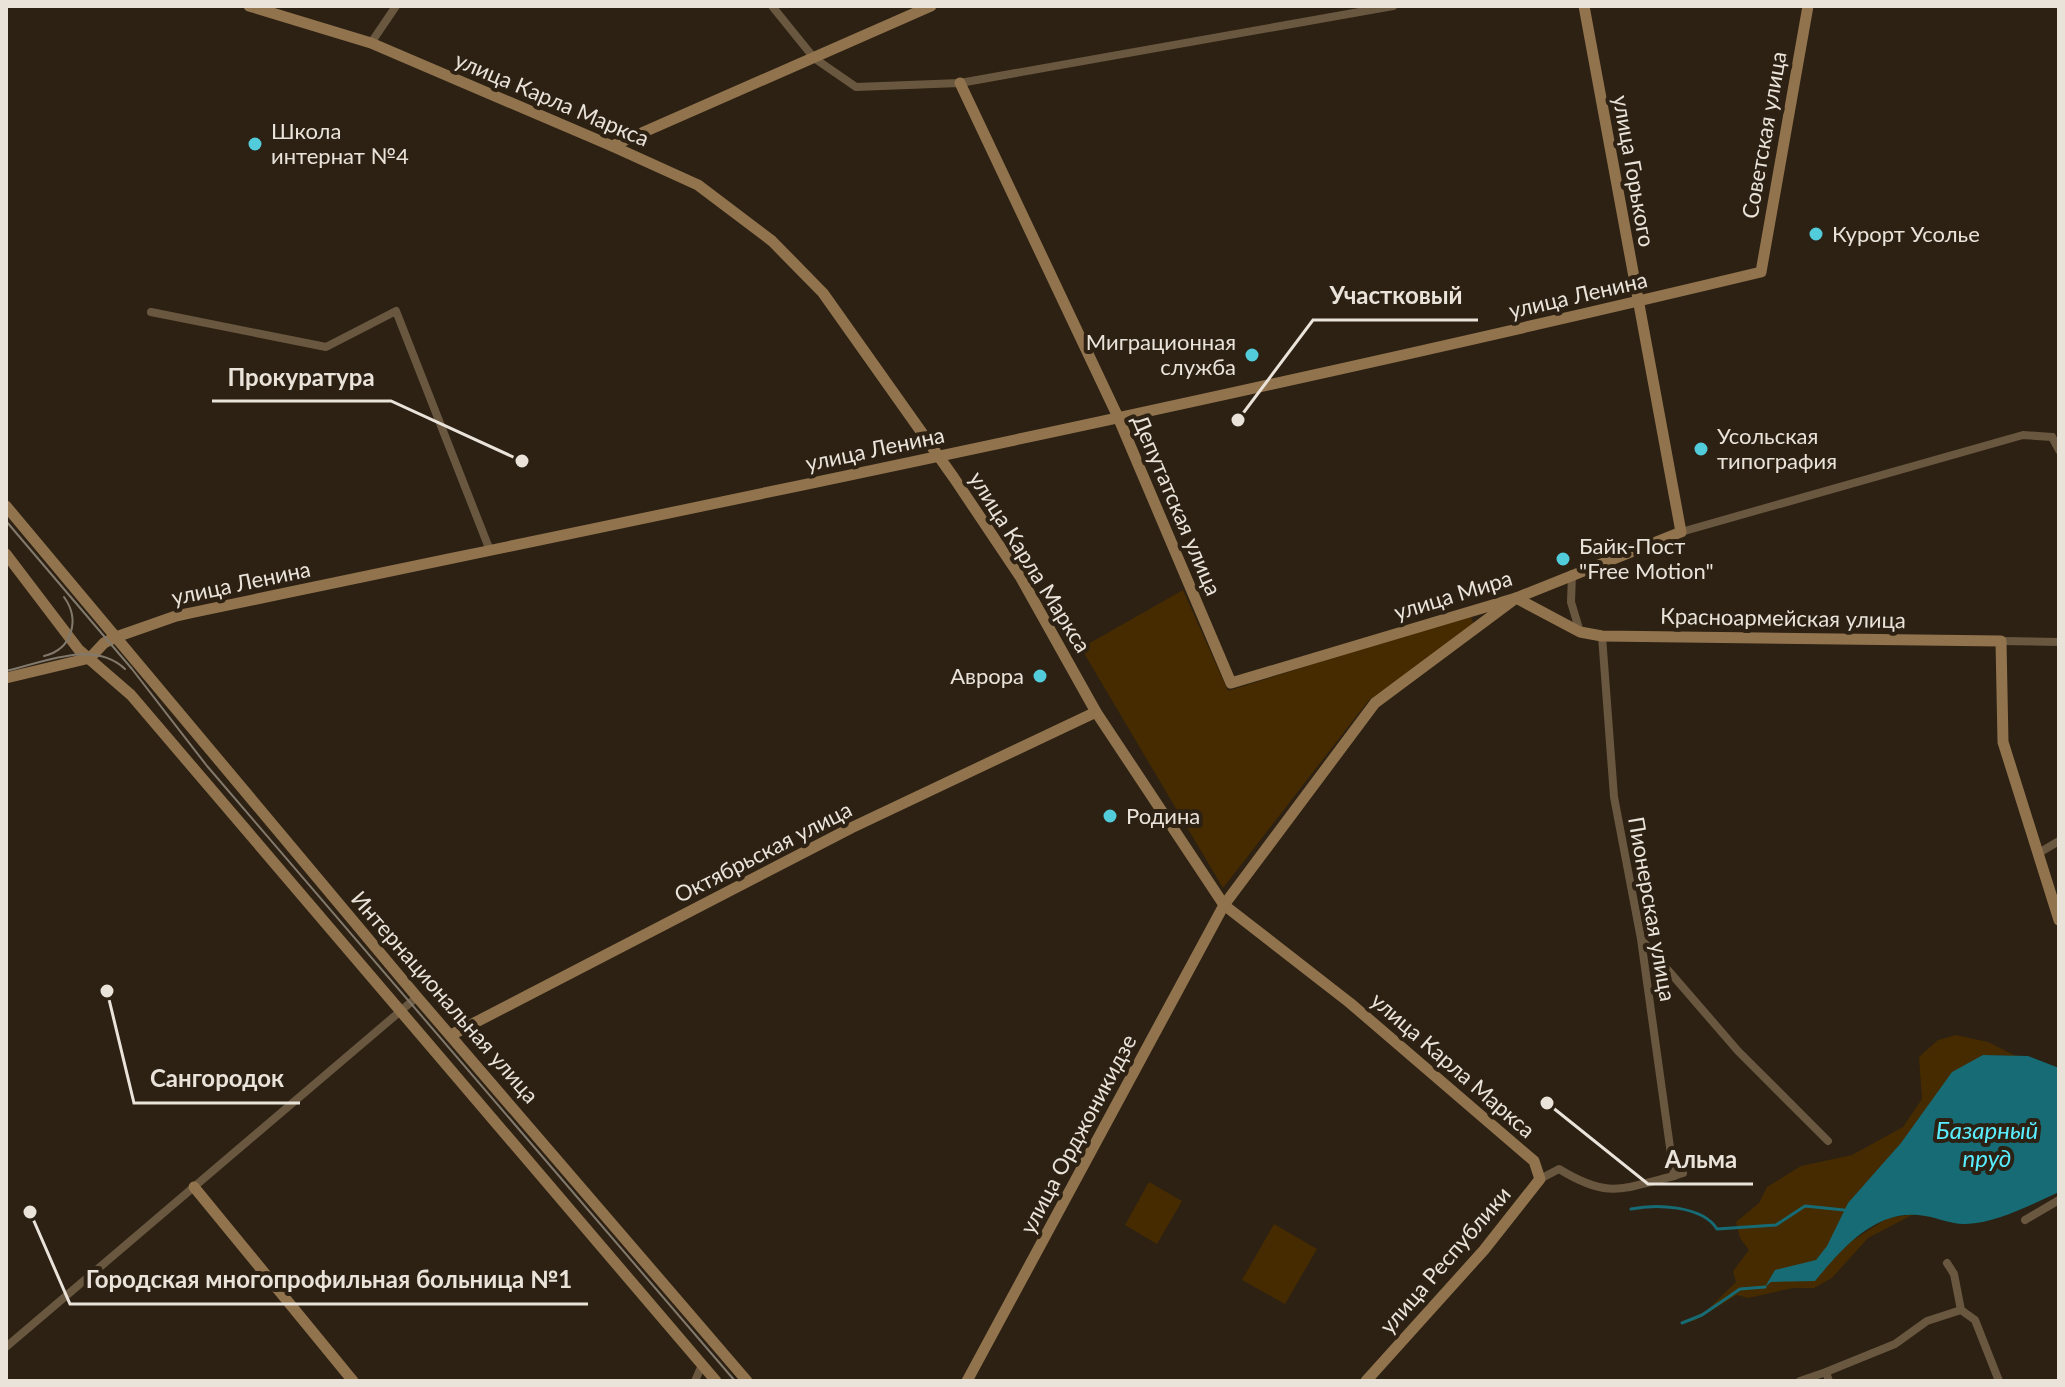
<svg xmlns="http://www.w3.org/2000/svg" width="2065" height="1387" viewBox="0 0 2065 1387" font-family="Lato,sans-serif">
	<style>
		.green { fill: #462b00 }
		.water { fill: #166b74 }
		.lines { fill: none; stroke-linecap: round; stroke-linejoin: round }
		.stream { stroke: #166b74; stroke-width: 3 }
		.street { stroke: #69573f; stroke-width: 8 }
		.secondary { stroke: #91734d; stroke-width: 11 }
		.tram { stroke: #82796d; stroke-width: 2 }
		.poi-dot { fill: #52cbda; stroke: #2c2113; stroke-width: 3 }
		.labels { text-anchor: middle; stroke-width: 8; stroke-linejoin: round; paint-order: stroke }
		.street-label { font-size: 22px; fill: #eae3da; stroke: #2c2113 }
		.poi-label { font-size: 22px; fill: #eae3da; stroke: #2c2113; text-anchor: start }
		.water-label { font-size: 24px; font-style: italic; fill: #59edff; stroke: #2c2113 }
		.leader { fill: none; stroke: #eae3da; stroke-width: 3 }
		.callout-dot { fill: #eae3da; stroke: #2c2113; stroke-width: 3 }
		.callout-label { font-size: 24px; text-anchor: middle; font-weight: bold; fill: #eae3da; stroke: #2c2113; stroke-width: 8; stroke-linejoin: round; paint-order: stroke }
	</style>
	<rect width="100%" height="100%" fill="#2c2113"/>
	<g class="green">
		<polygon points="1183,590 1228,691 1470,615 1475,627 1369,700 1223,888 1081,648"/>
		<polygon points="1956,1035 1988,1042 2016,1056 1983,1055 1848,1203 1845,1245 1888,1218 1914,1214 1868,1238 1832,1278 1814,1288 1793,1288 1748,1298 1737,1295 1694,1321 1686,1321 1707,1310 1736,1282 1733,1271 1749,1250 1740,1238 1736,1222 1759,1203 1767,1187 1801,1166 1852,1155 1903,1127 1922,1099 1919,1057 1938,1040"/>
		<polygon points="1149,1182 1182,1201 1157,1244 1125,1225"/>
		<polygon points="1274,1224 1317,1249 1285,1304 1242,1280"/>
	</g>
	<path class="water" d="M1983 1055 2028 1056 2059 1068V1192C2032 1204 1997 1223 1966 1224 1952 1225 1934 1216 1918 1215 1873 1211 1841 1250 1815 1281L1771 1282 1765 1287 1775 1270 1816 1260 1827 1246 1848 1203 1901 1143 1952 1072Z"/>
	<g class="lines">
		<g class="stream">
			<path d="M1631 1209C1655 1204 1702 1205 1717 1229L1776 1225 1805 1206 1844 1210"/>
			<polyline points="1682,1323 1702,1315 1740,1289 1765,1287"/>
		</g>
		<g class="street">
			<polyline points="772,6 814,58 856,87 960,83 1393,6"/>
			<polyline points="371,43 396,6"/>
			<polyline points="151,312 326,347 396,311 489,548"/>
			<polyline points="2052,437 2059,450"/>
			<polyline points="1681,532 2023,435 2052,437"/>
			<polyline points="1572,574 1571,602 1580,632"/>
			<polyline points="1602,636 1614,797 1641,939 1674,1176 1683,1173"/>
			<polyline points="2001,641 2059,642"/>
			<polyline points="2037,854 2059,841"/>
			<polyline points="1642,940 1738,1051 1828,1141"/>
			<path d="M1540 1179 1559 1169C1608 1199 1621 1189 1674 1176"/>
			<polyline points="2025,1220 2059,1200"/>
			<polyline points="1947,1263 1954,1274 1961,1310 1975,1320 1999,1381"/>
			<polyline points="6,1347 417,997"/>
			<polyline points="1826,1372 1895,1344 1927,1321 1961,1310"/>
			<polyline points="695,1381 702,1365"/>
			<polyline points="1800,1381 1826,1372 1829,1381"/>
		</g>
		<g class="secondary">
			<polyline points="249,6 371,43 612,146 698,185 772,241 823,293 954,478 1021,578 1096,712 1224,905 1350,1003 1534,1161 1540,1179 1484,1250 1366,1381"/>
			<polyline points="960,83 1118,417 1231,683 1516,598 1681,532 1584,6"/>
			<polyline points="612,146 931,6"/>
			<polyline points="6,506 417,997 747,1381"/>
			<polyline points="6,554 79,650 131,695 716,1381"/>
			<path d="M6 678 90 658 104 643 116 637 176 616C705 505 1235 398 1761 272L1808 6"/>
			<polyline points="451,1035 851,828 1096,712"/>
			<polyline points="194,1187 353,1381"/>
			<polyline points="967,1381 1224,905 1375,703 1516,598 1580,632 1602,636 2001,641 2003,742 2059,920"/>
		</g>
		<g class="tram">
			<polyline points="6,521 132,669 207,766 735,1381"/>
			<path d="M44 656C73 649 80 619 64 597"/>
			<path d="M6 671C42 663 93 639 125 669"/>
		</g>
	</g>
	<g class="poi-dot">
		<circle cx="255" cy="144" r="8"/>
		<circle cx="1816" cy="234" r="8"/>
		<circle cx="1252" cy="355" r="8"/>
		<circle cx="1701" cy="449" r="8"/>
		<circle cx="1563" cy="559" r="8"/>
		<circle cx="1040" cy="676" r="8"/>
		<circle cx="1110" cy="816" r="8"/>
	</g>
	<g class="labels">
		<g class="street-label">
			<text transform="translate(552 99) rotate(23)" y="8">улица Карла Маркса</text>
			<text transform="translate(1764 135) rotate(-80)" y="8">Советская улица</text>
			<text transform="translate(1634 171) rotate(80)" y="8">улица Горького</text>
			<text transform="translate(1578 295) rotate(-13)" y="8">улица Ленина</text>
			<text transform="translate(875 449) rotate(-12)" y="8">улица Ленина</text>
			<text transform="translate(1177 505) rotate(67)" y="8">Депутатская улица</text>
			<text transform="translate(1030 562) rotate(58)" y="8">улица Карла Маркса</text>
			<text transform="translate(241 583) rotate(-12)" y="8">улица Ленина</text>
			<text transform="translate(1453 595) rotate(-17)" y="8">улица Мира</text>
			<text transform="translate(1783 618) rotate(1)" y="8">Красноармейская улица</text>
			<text transform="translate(763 852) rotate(-27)" y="8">Октябрьская улица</text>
			<text transform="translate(1652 909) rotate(80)" y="8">Пионерская улица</text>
			<text transform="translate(445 997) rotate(49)" y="8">Интернациональная улица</text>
			<text transform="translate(1453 1065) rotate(41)" y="8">улица Карла Маркса</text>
			<text transform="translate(1078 1134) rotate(-62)" y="8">улица Орджоникидзе</text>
			<text transform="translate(1445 1260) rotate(-49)" y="8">улица Республики</text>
		</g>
		<g class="poi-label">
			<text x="271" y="139">Школа<tspan x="271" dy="25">интернат №4</tspan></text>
			<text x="1832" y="242">Курорт Усолье</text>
			<text x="1236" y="350" text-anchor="end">Миграционная<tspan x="1236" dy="25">служба</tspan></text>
			<text x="1717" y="444">Усольская<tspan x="1717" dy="25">типография</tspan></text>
			<text x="1579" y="554">Байк-Пост<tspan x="1579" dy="25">"Free Motion"</tspan></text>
			<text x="1024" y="684" text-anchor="end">Аврора</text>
			<text x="1126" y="824">Родина</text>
		</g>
		<g class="water-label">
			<text x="1987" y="1139">Базарный<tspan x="1987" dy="28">пруд</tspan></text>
		</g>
	</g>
	<path class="leader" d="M1238 420L1313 320H1478M522 461L391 401H212M107 991L134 1103H300M1547 1103L1648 1184H1753M30 1212L70 1304H588"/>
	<g class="callout-dot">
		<circle cx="1238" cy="420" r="8"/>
		<circle cx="522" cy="461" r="8"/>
		<circle cx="107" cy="991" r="8"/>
		<circle cx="1547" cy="1103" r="8"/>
		<circle cx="30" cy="1212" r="8"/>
	</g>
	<g class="callout-label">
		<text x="1396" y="304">Участковый</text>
		<text x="301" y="386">Прокуратура</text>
		<text x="217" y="1087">Сангородок</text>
		<text x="1701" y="1168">Альма</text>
		<text x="329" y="1288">Городская многопрофильная больница №1</text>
	</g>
	<rect width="2065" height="1387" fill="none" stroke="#eae3da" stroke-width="16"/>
</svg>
